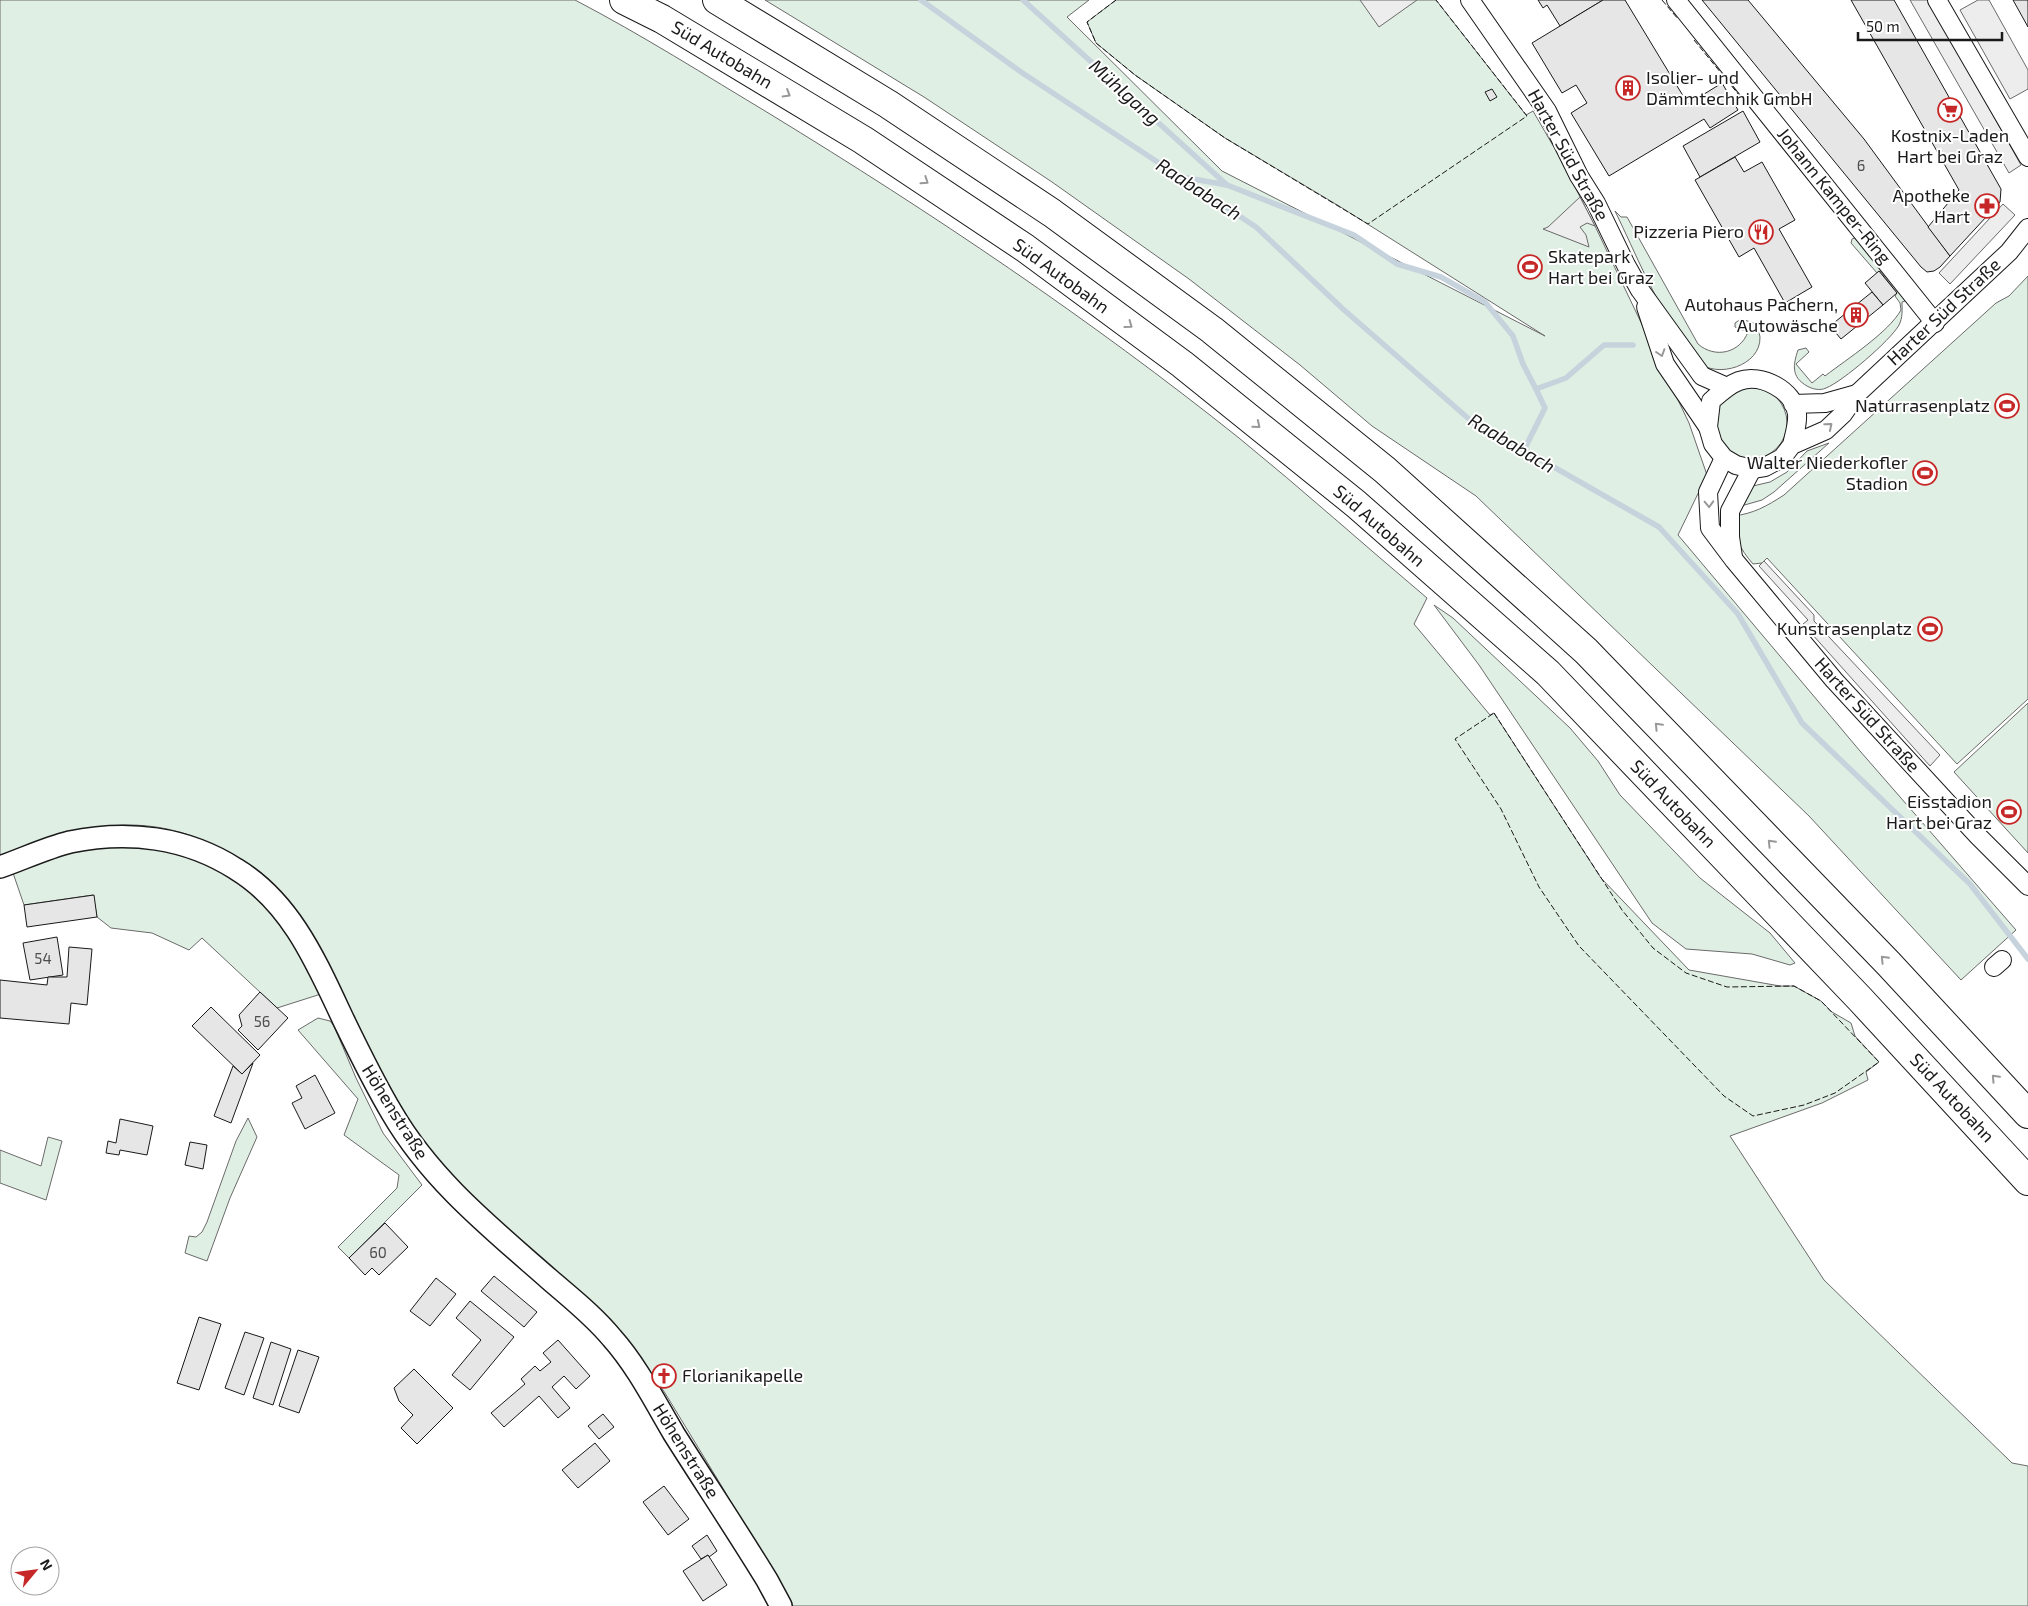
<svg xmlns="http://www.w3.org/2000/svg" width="2028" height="1606" viewBox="0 0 2028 1606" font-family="'Exo 2',sans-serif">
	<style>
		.green { fill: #e0efe3; stroke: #6a6a6a }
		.parking { fill: #ededed; stroke: #6a6a6a }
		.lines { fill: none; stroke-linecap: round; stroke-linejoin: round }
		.stream { stroke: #c6d2dc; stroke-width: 5.5 }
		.building { fill: #e6e6e6; stroke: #1a1a1a }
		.minor-casing { stroke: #1a1a1a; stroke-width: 20 }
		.tertiary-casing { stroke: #1a1a1a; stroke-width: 24 }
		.motorway-casing { stroke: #1a1a1a; stroke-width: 30 }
		.minor { stroke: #fff; stroke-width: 18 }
		.tertiary { stroke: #fff; stroke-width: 21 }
		.motorway { stroke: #fff; stroke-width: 28 }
		.fence { stroke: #1a1a1a; stroke-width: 1; stroke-dasharray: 6 2.5; stroke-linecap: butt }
		.oneway { stroke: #989898 }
		.labels { text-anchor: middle; stroke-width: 4; stroke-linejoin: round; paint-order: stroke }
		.number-label { font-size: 15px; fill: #4d4d4d }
		.street-label { font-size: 18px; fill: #1a1a1a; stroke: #fff }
		.poi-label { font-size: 18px; fill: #1a1a1a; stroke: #fff; text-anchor: end }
		.water-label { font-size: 19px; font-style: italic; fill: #1a1a1a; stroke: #fff }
	</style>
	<rect width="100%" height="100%" fill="#fff"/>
	<g class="green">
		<path d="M0 0H575C642 35 705 75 770 114 932 213 1090 319 1239 438 1303 490 1364 545 1427 598L1414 624 1490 715 1494 713 1601 878 1689 970 1780 986H1794L1821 1001 1832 1012 1851 1023 1855 1036 1879 1062 1866 1072 1868 1080 1822 1103 1730 1136 1824 1280 2012 1463 2028 1466V1606H787L773 1577 724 1490 665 1393 652 1374 618 1336 436 1172 263 877C218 840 162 818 103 827 92 828 81 833 70 836 47 844 23 851 0 858Z"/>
		<polygon points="765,0 1089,0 1067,17 1222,171 1545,336 1339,206 1225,138 1135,75 1096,43 1087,22 1116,0 1436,0 1526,115 1533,111 1559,156 1595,226 1689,423 1707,475 1678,535 1860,751 2016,930 1961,980 1809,816 1476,496 1372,426 1300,365 1189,279 1052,182 924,97"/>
		<path d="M1615 211 1621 217H1627L1698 344C1715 359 1740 353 1748 332L1735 327V323L1741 319 1754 323C1756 328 1760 333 1760 337 1761 366 1717 379 1698 362 1692 356 1687 347 1682 340 1654 300 1636 254 1615 211Z"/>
		<path d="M1855 238 1903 297 1905 301 1902 302C1902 310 1903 317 1899 325 1891 340 1842 382 1826 388 1820 391 1812 389 1807 386 1791 377 1793 365 1798 350L1806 348 1809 352 1796 364 1812 383 1823 374 1825 376C1847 359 1888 333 1901 310L1900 303 1895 296 1897 293 1880 271 1877 273 1851 243 1852 239Z"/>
		<path d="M2028 276V699L1957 764 1767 558 1762 563 1753 564C1739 548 1734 536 1733 516 1753 514 1767 506 1784 495L1996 303 2009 296Z"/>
		<circle cx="1751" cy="423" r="36"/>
		<polygon points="1829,443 1774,492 1762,500 1734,508 1753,486 1770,482 1787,472 1807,451"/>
		<polygon points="1434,605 1453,618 1570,728 1598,761 1620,795 1700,878 1770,933 1795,963 1790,965 1752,954 1686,949 1652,923 1479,665"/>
		<polygon points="2028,703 2028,853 1954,772"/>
		<polygon points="85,845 161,847 220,868 250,891 272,914 296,946 321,994 277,1008 202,938 189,950 152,933 111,928 97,917 93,895 24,905 12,870"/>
		<polygon points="318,1018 330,1021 334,1026 356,1078 383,1133 422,1185 349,1258 338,1247 397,1188 399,1175 344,1135 358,1099 298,1030"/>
		<polygon points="248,1118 257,1137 230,1198 207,1261 185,1253 189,1236 196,1237 202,1232 207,1222 236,1141"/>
		<polygon points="48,1137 62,1141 46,1200 0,1183 0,1150 41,1166"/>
	</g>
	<g class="parking">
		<polygon points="1360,0 1417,0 1379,27"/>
		<polygon points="1910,0 1928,0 2021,165 2009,173"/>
		<polygon points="1978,0 1989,0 2028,70 2028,89 2010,99 1960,10"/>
		<polygon points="1580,197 1595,226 1587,223 1580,227 1586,235 1589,247 1543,229 1548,227"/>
		<polygon points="2003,204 2015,215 1950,284 1939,273"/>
		<polygon points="1764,561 1814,615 1814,621 1940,755 1930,766 1803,624 1808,620 1759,566"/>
	</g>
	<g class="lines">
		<g class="stream">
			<polyline points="921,0 1021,72 1256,227 1343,309 1477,426 1524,450 1659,527 1738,614 1802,723 1970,884 2028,959"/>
			<polyline points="1023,0 1227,185"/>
			<polyline points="1182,177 1227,185 1354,235 1397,264 1441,277 1485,302 1513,336 1523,364 1536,389"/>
			<polyline points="1524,450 1545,408 1536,389 1566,378 1604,345 1633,345"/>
		</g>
	</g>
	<g class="building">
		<polygon points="1538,0 1603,0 1560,26 1547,5 1543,8"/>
		<polygon points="1603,0 1625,0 1688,104 1722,83 1738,110 1710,128 1704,119 1609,176 1571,113 1587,103 1576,85 1562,93 1532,43"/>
		<polygon points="1702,0 1748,0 1864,139 1950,256 1940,267 1934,271 1927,272 1921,267"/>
		<polygon points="1851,0 1894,0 2001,189 2000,202 1950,256 1928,227 1959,190"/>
		<polygon points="2013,0 2028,0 2028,27"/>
		<polygon points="1492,89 1497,97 1490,101 1485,92"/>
		<polygon points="1743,111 1760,142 1700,177 1683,146"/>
		<polygon points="1735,157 1744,172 1762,162 1795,220 1779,229 1812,287 1785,303 1754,248 1739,257 1695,180"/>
		<polygon points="1879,271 1897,293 1883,305 1865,283"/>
		<polygon points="1872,292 1883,305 1841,339 1830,326"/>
		<polygon points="94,895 97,917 27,927 24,905"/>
		<polygon points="57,937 63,975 30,980 23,943"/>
		<polygon points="69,947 92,949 87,1005 71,1003 69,1024 0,1018 0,980 47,985 48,977 67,977"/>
		<polygon points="260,992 288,1018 258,1050 238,1030 242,1026 239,1015"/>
		<polygon points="211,1007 260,1055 242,1074 192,1026"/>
		<polygon points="253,1063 231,1123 214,1116 233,1066 242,1074"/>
		<polygon points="315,1075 335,1113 305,1129 292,1103 302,1098 296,1086"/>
		<polygon points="120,1119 153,1126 147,1155 120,1150 119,1155 106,1153 108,1141 116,1143"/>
		<polygon points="190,1142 207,1145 203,1169 185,1165"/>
		<polygon points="385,1223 408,1247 379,1275 372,1268 365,1275 349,1258"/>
		<polygon points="494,1276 537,1312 524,1327 481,1291"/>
		<polygon points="436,1278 456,1294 430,1326 410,1311"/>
		<polygon points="470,1301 514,1337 470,1390 452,1375 481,1340 456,1318"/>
		<polygon points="199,1317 221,1324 199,1390 177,1383"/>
		<polygon points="245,1332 264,1338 244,1395 225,1388"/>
		<polygon points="558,1340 590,1376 576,1389 564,1376 552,1387 570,1408 558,1418 539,1396 504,1427 491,1413 525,1384 521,1379 535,1366 540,1371 551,1362 543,1353"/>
		<polygon points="271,1342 291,1349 273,1405 253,1398"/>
		<polygon points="298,1350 319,1357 299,1413 279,1406"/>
		<polygon points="414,1369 453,1408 417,1444 401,1428 413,1415 399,1401 394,1388"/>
		<polygon points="603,1414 614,1427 599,1439 588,1426"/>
		<polygon points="595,1443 610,1461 578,1488 562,1470"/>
		<polygon points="664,1486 689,1519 668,1535 643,1502"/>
		<polygon points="707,1535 717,1551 709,1557 708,1555 701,1559 692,1546"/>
		<polygon points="708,1555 727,1585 703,1601 683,1571"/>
	</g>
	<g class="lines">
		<g class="minor-casing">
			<g id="minor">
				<polyline points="1470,0 1547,111 1579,176 1596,203 1626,265 1640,290 1702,376 1727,387"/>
				<polyline points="1676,0 1935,323"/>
				<polyline points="1937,0 2028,157"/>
				<polyline points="1646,307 1665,364 1708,427"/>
				<polyline points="1793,404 1825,403 1857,394"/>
				<path d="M1792 445C1794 436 1798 424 1797 414 1794 390 1761 373 1739 381 1728 385 1720 393 1711 401L1708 427 1713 444 1724 458 1736 465 1752 469 1765 467 1782 458 1792 445 1826 430 1843 414 1857 394 2009 252 2028 228"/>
				<polyline points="1724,458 1708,492 1710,528 1734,560 1834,680 1978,836 2028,886"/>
				<polyline points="1733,557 1730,537 1730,511 1752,469"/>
				<polyline points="1994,967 2002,960"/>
			</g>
		</g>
		<g class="tertiary-casing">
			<path id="tertiary" d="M0 867C23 859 46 848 70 842 128 830 186 837 236 869 292 903 317 964 344 1021 359 1052 374 1083 392 1113 431 1180 491 1228 549 1279 571 1298 594 1316 612 1338 637 1366 655 1402 674 1434 705 1483 737 1531 767 1580L781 1606"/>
		</g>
		<g class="motorway-casing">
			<g id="motorway">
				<polyline points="624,0 662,19 863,140 1025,248 1182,364 1356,504 1548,673 1860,999 2028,1181"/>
				<polyline points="717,0 888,104 1052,213 1212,330 1385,470 1586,651 1888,963 2028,1114"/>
			</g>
		</g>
		<use href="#minor" class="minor"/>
		<use href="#tertiary" class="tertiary"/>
		<use href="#motorway" class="motorway"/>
		<g class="fence">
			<polyline points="1116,0 1087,22 1096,43 1135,75 1225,138 1368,224 1527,116 1436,0"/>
			<polyline points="1662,0 1678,19"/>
			<polyline points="1694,40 1748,106"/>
			<polygon points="1494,713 1622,910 1653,948 1686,973 1727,987 1794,986 1821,1001 1879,1062 1835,1093 1804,1105 1753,1116 1724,1096 1579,946 1539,887 1501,809 1455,739"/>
		</g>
	</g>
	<defs><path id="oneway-chevron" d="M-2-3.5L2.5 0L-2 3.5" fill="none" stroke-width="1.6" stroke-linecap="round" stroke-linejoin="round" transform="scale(1.25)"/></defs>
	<g class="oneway">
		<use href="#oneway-chevron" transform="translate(787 94) rotate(31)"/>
		<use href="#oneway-chevron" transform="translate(925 181) rotate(34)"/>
		<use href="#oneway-chevron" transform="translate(1129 325) rotate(36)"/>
		<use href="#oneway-chevron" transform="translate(1661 353) rotate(72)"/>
		<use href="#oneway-chevron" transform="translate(1257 425) rotate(39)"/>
		<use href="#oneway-chevron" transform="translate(1829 426) rotate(-40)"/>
		<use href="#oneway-chevron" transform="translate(1709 504) rotate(88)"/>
		<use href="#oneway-chevron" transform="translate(1658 726) rotate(-134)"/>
		<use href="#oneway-chevron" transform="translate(1771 843) rotate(-134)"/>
		<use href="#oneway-chevron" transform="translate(1884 959) rotate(-134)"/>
		<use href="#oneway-chevron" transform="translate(1995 1078) rotate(-133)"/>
	</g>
	<defs>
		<g id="building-ring" transform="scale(1.25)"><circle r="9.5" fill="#fff" stroke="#c62828" stroke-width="1.5"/><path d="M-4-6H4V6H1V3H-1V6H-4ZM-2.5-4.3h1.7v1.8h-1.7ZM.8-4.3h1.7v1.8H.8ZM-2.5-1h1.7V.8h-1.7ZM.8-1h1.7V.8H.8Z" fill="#c62828"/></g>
		<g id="supermarket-ring" transform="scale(1.25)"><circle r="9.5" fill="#fff" stroke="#c62828" stroke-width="1.5"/><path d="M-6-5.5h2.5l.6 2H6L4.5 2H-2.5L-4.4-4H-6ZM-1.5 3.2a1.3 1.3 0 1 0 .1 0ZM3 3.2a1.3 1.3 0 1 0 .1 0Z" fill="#c62828"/></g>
		<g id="pharmacy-ring" transform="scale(1.25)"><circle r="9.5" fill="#fff" stroke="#c62828" stroke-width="1.5"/><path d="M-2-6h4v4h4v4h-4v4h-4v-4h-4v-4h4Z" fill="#c62828"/></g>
		<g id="restaurant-ring" transform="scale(1.25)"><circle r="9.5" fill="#fff" stroke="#c62828" stroke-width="1.5"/><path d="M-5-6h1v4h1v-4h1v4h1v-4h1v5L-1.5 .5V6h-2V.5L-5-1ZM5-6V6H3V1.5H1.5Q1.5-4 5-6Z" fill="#c62828"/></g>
		<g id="stadium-ring" transform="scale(1.25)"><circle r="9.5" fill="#fff" stroke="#c62828" stroke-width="1.5"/><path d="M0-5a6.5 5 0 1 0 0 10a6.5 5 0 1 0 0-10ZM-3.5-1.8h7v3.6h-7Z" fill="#c62828"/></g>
		<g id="church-ring" transform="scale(1.25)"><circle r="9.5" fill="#fff" stroke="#c62828" stroke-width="1.5"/><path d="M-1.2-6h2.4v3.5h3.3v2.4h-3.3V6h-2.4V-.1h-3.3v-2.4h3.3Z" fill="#c62828"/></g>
	</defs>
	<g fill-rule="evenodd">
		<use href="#building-ring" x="1628" y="88"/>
		<use href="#supermarket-ring" x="1950" y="110"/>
		<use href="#pharmacy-ring" x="1987" y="206"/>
		<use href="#restaurant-ring" x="1761" y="232"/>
		<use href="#stadium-ring" x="1530" y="267"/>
		<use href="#building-ring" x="1856" y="315"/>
		<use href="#stadium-ring" x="2007" y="406"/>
		<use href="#stadium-ring" x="1925" y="473"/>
		<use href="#stadium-ring" x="1930" y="629"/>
		<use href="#stadium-ring" x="2009" y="812"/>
		<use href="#church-ring" x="664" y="1376"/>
	</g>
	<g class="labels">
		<g class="number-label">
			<text x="1861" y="171">6</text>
			<text x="43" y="964">54</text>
			<text x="262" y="1027">56</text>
			<text x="378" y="1258">60</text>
		</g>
		<g class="street-label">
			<text transform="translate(722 55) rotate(31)" y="6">Süd Autobahn</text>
			<text transform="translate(1568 155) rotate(61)" y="6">Harter Süd Straße</text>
			<text transform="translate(1834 196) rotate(51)" y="6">Johann Kamper-Ring</text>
			<text transform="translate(1061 276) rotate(36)" y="6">Süd Autobahn</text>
			<text transform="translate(1944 312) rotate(-43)" y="6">Harter Süd Straße</text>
			<text transform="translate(1379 526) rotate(41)" y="6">Süd Autobahn</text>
			<text transform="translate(1867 715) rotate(48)" y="6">Harter Süd Straße</text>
			<text transform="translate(1673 804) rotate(46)" y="6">Süd Autobahn</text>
			<text transform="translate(1952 1098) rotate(47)" y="6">Süd Autobahn</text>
			<text transform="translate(395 1112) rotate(58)" y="6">Höhenstraße</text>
			<text transform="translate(686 1451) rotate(58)" y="6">Höhenstraße</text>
		</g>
		<g class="poi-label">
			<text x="1646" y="84" text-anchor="start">Isolier- und<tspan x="1646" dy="21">Dämmtechnik GmbH</tspan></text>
			<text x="1950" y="142" text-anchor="middle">Kostnix-Laden<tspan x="1950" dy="21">Hart bei Graz</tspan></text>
			<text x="1970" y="202">Apotheke<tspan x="1970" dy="21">Hart</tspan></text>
			<text x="1744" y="238">Pizzeria Piero</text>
			<text x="1548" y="263" text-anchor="start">Skatepark<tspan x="1548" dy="21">Hart bei Graz</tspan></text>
			<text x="1838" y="311">Autohaus Pachern,<tspan x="1838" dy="21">Autowäsche</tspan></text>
			<text x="1990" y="412">Naturrasenplatz</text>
			<text x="1908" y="469">Walter Niederkofler<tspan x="1908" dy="21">Stadion</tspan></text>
			<text x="1912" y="635">Kunstrasenplatz</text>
			<text x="1992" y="808">Eisstadion<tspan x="1992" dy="21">Hart bei Graz</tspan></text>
			<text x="682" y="1382" text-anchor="start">Florianikapelle</text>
		</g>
		<g class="water-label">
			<text transform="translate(1125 92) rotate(42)" y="7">Mühlgang</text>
			<text transform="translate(1199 189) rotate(33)" y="7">Raababach</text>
			<text transform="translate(1512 443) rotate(31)" y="7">Raababach</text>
		</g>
	</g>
	<g transform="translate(35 1571) rotate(61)"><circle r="24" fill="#ffffff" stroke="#a3a3a3"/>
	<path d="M0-4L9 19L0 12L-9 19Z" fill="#c62828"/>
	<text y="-8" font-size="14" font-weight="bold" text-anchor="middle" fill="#1a1a1a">N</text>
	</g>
	<path d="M1858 32v8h144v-8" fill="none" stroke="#1a1a1a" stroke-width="2.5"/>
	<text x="1866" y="32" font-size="15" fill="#1a1a1a" stroke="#ffffff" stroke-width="4" paint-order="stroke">50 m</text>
</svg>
